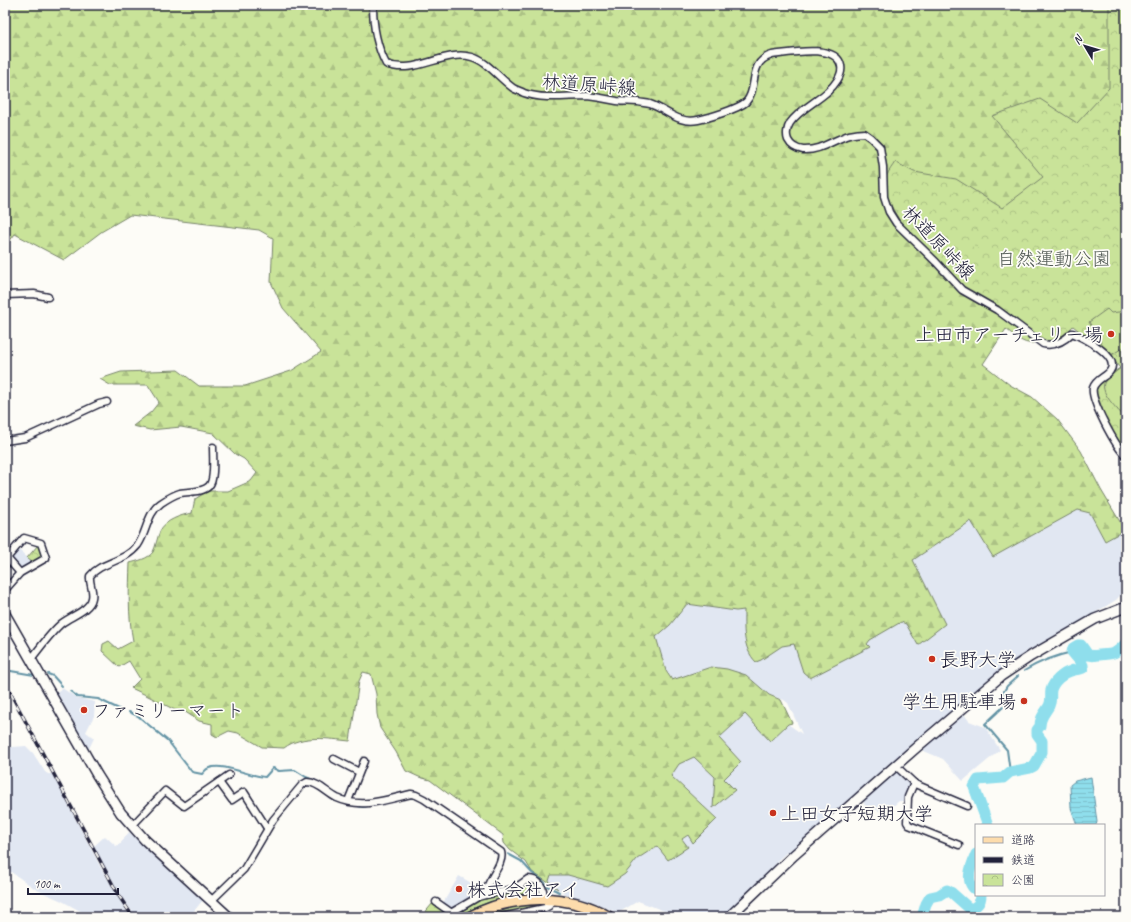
<svg xmlns="http://www.w3.org/2000/svg" width="1131" height="922" viewBox="0 0 1131 922" font-family="Caveat,'Klee One',sans-serif">
	<style>
		.built { fill: #e1e7f2 }
		.grass { fill: url(#grass-tufts); stroke: #76826a }
		.forest { fill: url(#forest-firs); stroke: #76826a }
		.park { fill: url(#park-crowns); stroke: #76826a }
		.pitch { fill: #c9e399; stroke: #76826a }
		.water { fill: url(#water-rules); stroke: #6393a5 }
		.lines { fill: none; stroke-linecap: round; stroke-linejoin: round }
		.stream { stroke: #6393a5; stroke-width: 2 }
		.river { stroke: #8fdeec; stroke-width: 11 }
		.street-casing { stroke: #22223b; stroke-width: 9 }
		.secondary-casing { stroke: #22223b; stroke-width: 12 }
		.primary-casing { stroke: #22223b; stroke-width: 13 }
		.street { stroke: #fdfcf7; stroke-width: 6 }
		.secondary { stroke: #fdfcf7; stroke-width: 9 }
		.primary { stroke: #fddcac; stroke-width: 10 }
		.rail-casing { stroke: #22223b; stroke-width: 3.5 }
		.rail { stroke: #fdfcf7; stroke-width: 2; stroke-dasharray: 6; stroke-linecap: butt }
		.poi-dot { fill: #c8321e; stroke: #fdfcf7; stroke-width: 1.5 }
		.labels { text-anchor: middle; stroke-width: 3.5; stroke-linejoin: round; paint-order: stroke }
		.street-label { font-size: 19px; fill: #22223b; stroke: #fdfcf7 }
		.park-label { font-size: 19px; fill: #545c57; stroke: #fdfcf7 }
		.poi-label { font-size: 19px; fill: #22223b; stroke: #fdfcf7; text-anchor: start }
	</style>
	<defs>
		<pattern id="grass-tufts" width="24" height="20" patternUnits="userSpaceOnUse"><rect width="24" height="20" fill="#c9e399"/><path d="M3 7l-1-3M5 7V3M7 7l1-3M15 17l-1-3M17 17v-4M19 17l1-3" fill="none" stroke="#acc285"/></pattern>
		<pattern id="forest-firs" width="22" height="20" patternUnits="userSpaceOnUse"><rect width="22" height="20" fill="#c9e399"/><path d="M5 1l3.5 6h-7zM16 11l3.5 6h-7z" fill="#acc285"/></pattern>
		<pattern id="park-crowns" width="20" height="18" patternUnits="userSpaceOnUse"><rect width="20" height="18" fill="#c9e399"/><path d="M2 6a3 3 0 1 1 6 0M12 15a3 3 0 1 1 6 0" fill="none" stroke="#acc285"/></pattern>
		<pattern id="water-rules" width="6" height="5" patternUnits="userSpaceOnUse"><rect width="6" height="5" fill="#8fdeec"/><path d="M0 2.5h6" fill="none" stroke="#7bbecb"/></pattern>
	</defs>
	<rect width="100%" height="100%" fill="#fdfcf7"/>
	<filter id="ink" filterUnits="userSpaceOnUse"><feTurbulence type="fractalNoise" baseFrequency=".025" numOctaves="2"/><feDisplacementMap in="SourceGraphic" scale="8" xChannelSelector="R" yChannelSelector="G"/><feConvolveMatrix kernelMatrix="1 2 1 2 8 2 1 2 1" color-interpolation-filters="sRGB"/></filter>
	<g filter="url(#ink)">
		<g class="built">
			<polygon points="1078,510 1090,513 1105,541 1125,530 1126,533 1126,589 1116,600 1012,663 958,706 969,721 985,727 1000,750 963,781 943,759 912,746 794,849 786,853 777,861 773,869 723,917 694,917 675,915 638,901 618,913 594,902 565,894 550,883 549,881 551,875 568,875 607,886 625,874 637,859 658,846 687,847 682,840 688,835 693,842 717,819 671,776 679,764 694,757 715,777 713,808 734,790 724,779 741,762 719,738 745,714 770,741 788,724 802,734 788,703 784,700 769,695 746,675 711,667 673,680 666,671 656,637 670,625 687,604 736,611 744,609 745,640 761,660 782,646 795,643 803,672 869,647 867,644 870,640 901,622 906,624 945,624 913,560 971,520 993,557"/>
			<polygon points="18,549 33,563 22,569 13,561 12,557"/>
			<polygon points="62,688 77,698 95,702 94,716 86,732 94,738 87,753 54,696"/>
			<polygon points="5,745 13,747 26,746 33,753 45,772 48,774 52,774 101,868 130,917 91,917 62,901 37,890 11,872 5,870"/>
			<polygon points="896,770 902,778 910,784 903,801 899,801 890,809 889,816 873,808 866,810 863,799"/>
			<polygon points="129,832 203,900 189,917 136,917 121,896 94,846 105,836 116,846 120,844"/>
			<polygon points="459,876 482,889 479,894 452,908 443,903"/>
		</g>
		<g class="grass">
			<path d="M528 882C536 882 539 886 541 893 512 894 487 901 462 914L460 911 479 900Z"/>
			<polygon points="433,903 443,910 444,913 439,917 419,917 420,915 422,916"/>
			<path d="M529 905H541C532 910 520 909 510 912 501 913 494 917 485 917 499 910 513 907 529 905Z"/>
		</g>
		<path class="forest" d="M5 5H1126V293L1033 343C1023 345 1014 335 1006 329L983 364 1010 385 1032 397 1057 419 1081 451 1101 490 1125 530 1105 541 1090 513 1078 510 993 557 971 521 913 560 945 624 918 645 906 624 901 622 870 640 867 644 870 647 810 678 803 672 794 644 782 646 761 660 756 662C742 648 744 627 744 610L736 611 687 604 670 625 656 637 666 671 672 680 711 667 727 669 746 675 769 695 781 700 792 723 788 724 770 741 745 714 719 738 741 762 724 779 735 790 713 808 715 777 694 757 679 764 671 776 717 819 693 843 688 835 682 839 688 847 668 860 657 846 637 859 625 874 607 886 568 875H551L549 881 558 889 532 872 526 862 510 850 504 843 503 835 430 780 419 777 406 771 396 752 380 728 377 714 376 694 371 674 363 672 359 681 350 741C329 739 302 734 284 748L262 747 238 733 229 731 217 737 212 734V724L199 721 184 711 175 710 146 695 131 688 140 679 129 661 119 667 102 651 103 644 109 641 118 649 133 641C128 615 129 589 130 563 137 561 148 559 153 552 156 546 157 538 160 531 165 520 181 515 192 513L195 499 208 491H228L251 481 257 473 244 459 235 454 213 433 181 427 150 430 133 426 151 412 159 402 148 385H110L100 379 121 372 178 370 199 386H245L291 371 321 352 283 308 271 282 273 238 259 230 130 215 101 232 64 260 15 234 5 247Z"/>
		<g class="park">
			<path d="M1109 5H1126V452L1108 425 1096 391C1098 381 1111 374 1120 368L1110 356 1073 326 1064 336 1055 341 1042 340 999 306 969 292 964 288 936 258 902 224C893 210 882 193 887 176 888 171 893 166 895 162L914 172 956 179 1002 208 1043 177 992 116 1040 99 1077 123 1109 88Z"/>
			<polygon points="38,545 43,554 41,558 33,563 27,558"/>
		</g>
		<g class="pitch">
			<polygon points="1107,309 1111,313 1126,311 1126,346 1111,355 1105,350 1089,322"/>
			<path d="M1126 364V419C1119 410 1096 391 1106 380 1112 374 1120 369 1126 364Z"/>
		</g>
		<polygon class="water" points="1091,777 1097,822 1096,825 1077,825 1071,808 1070,785 1075,781"/>
		<g class="lines">
			<g class="stream">
				<polyline points="5,670 34,675"/>
				<path d="M1024 671C1039 662 1054 656 1072 652"/>
				<polyline points="48,674 53,676 62,686"/>
				<polyline points="70,691 78,697 98,699 119,709"/>
				<path d="M129 712 138 716 168 741 192 772 202 774C204 772 206 769 209 768 225 763 248 776 265 777L273 768 279 771 295 770 306 777 316 781"/>
				<polyline points="1010,772 1007,750 985,724 1003,707 1006,701 1004,691 1007,686 1018,676"/>
				<polyline points="330,790 338,795"/>
				<polyline points="407,798 417,798"/>
				<polyline points="352,805 363,807 389,802"/>
				<polyline points="427,805 497,853"/>
				<polyline points="508,854 521,861 532,873 541,879 549,887 559,892"/>
			</g>
			<g class="river">
				<path d="M988 825 974 787 978 780 1003 778 1010 772 1030 768 1034 766 1042 752V741L1037 734V730L1040 726C1040 717 1045 713 1049 706 1052 700 1050 696 1051 690 1053 682 1063 673 1071 671 1075 669 1079 670 1083 668V665L1072 652 1073 648 1078 645H1081L1088 655C1092 656 1094 656 1098 655 1113 654 1115 655 1126 643"/>
				<path d="M976 854C971 866 964 882 976 890"/>
				<path d="M922 917 926 904 930 897 939 895 947 890 952 893 970 909C977 907 981 902 981 895"/>
			</g>
			<g class="street-casing">
				<g id="street">
					<path d="M373 5C373 27 376 45 386 64 415 76 444 49 472 57 487 61 500 79 513 88 516 90 521 91 524 93 544 100 567 96 587 96 597 97 607 99 617 101 624 102 631 101 638 102 642 103 646 103 650 104 667 110 678 124 698 120 708 118 738 109 746 102 759 89 747 62 772 55 789 53 837 43 841 66 843 75 834 86 827 92 816 102 799 110 790 123 787 128 786 135 788 140 791 146 796 149 803 150 820 151 833 140 849 135 854 134 859 133 864 133L871 138 880 147 883 167 884 197 889 212 896 223 936 262 962 290 997 310 1043 344C1055 347 1064 341 1072 333 1082 337 1121 356 1110 371 1106 377 1096 379 1093 388 1090 400 1116 447 1126 456"/>
					<polyline points="5,295 34,294 48,297"/>
					<polyline points="5,441 25,438 99,404 107,402"/>
					<polyline points="5,590 20,573 46,558 41,543 24,538 7,558 20,573"/>
					<path d="M31 659C40 648 51 632 62 623 71 616 90 610 92 598 94 591 89 584 90 576 102 561 124 563 138 545 147 532 147 513 161 503 167 499 173 495 180 493 189 491 202 493 209 486 215 480 213 456 213 447"/>
					<polyline points="334,759 359,772"/>
					<polyline points="896,766 915,784 967,806"/>
					<polyline points="219,782 232,800 244,792 267,828"/>
					<polyline points="914,783 908,797 907,822 909,825 959,845"/>
					<polyline points="348,801 364,761"/>
					<polyline points="132,826 165,791 184,806 229,775"/>
					<path d="M211 901 244 869 273 820 302 785 307 782C318 782 327 793 337 798 361 809 386 800 411 794L416 795 424 799 501 852C505 864 486 880 485 895"/>
					<polyline points="436,902 456,916"/>
					<path d="M444 917 478 897 485 895 514 889 528 879C539 879 545 888 543 898"/>
					<polyline points="501,917 545,908 549,906 553,899"/>
				</g>
			</g>
			<g class="secondary-casing">
				<g id="secondary">
					<polyline points="5,614 97,775 121,813 145,840 229,917"/>
					<polyline points="729,917 794,855 918,746 1001,676 1031,656 1095,619 1126,607"/>
				</g>
			</g>
			<g class="primary-casing">
				<path id="primary" d="M470 917C513 894 567 892 609 917"/>
			</g>
			<use href="#street" class="street"/>
			<use href="#secondary" class="secondary"/>
			<use href="#primary" class="primary"/>
			<g class="rail-casing">
				<polyline id="rail" points="5,683 119,896 133,917"/>
			</g>
			<use href="#rail" class="rail"/>
		</g>
	</g>
	<g class="poi-dot">
		<circle cx="1111" cy="334" r="4"/>
		<circle cx="932" cy="659" r="4"/>
		<circle cx="1024" cy="701" r="4"/>
		<circle cx="84" cy="710" r="4"/>
		<circle cx="773" cy="813" r="4"/>
		<circle cx="459" cy="889" r="4"/>
	</g>
	<g class="labels">
		<g class="street-label">
			<text transform="translate(589 84) rotate(4)" y="7">林道原峠線</text>
			<text transform="translate(939 242) rotate(46)" y="7">林道原峠線</text>
		</g>
		<g class="park-label">
			<text x="1054" y="265">自然運動公園</text>
		</g>
		<g class="poi-label">
			<text x="1103" y="341" text-anchor="end">上田市アーチェリー場</text>
			<text x="940" y="666">長野大学</text>
			<text x="1016" y="708" text-anchor="end">学生用駐車場</text>
			<text x="92" y="717">ファミリーマート</text>
			<text x="781" y="820">上田女子短期大学</text>
			<text x="467" y="896">株式会社アイ</text>
		</g>
	</g>
	<rect width="1131" height="922" fill="none" stroke="#fdfcf7" stroke-width="20"/>
	<rect x="10" y="10" width="1111" height="902" fill="none" stroke="#22223b" stroke-width="1.5" filter="url(#ink)"/>
	<rect x="975" y="824" width="130" height="72" fill="#fdfcf7" stroke="#a5a5ac"/>
	<rect x="983" y="837" width="20" height="6" fill="#fddcac" stroke="#a5a5ac"/>
	<text x="1011" y="844" font-size="12" fill="#22223b">道路</text>
	<rect x="983" y="857" width="20" height="6" fill="#22223b" stroke="#a5a5ac"/>
	<text x="1011" y="864" font-size="12" fill="#22223b">鉄道</text>
	<rect x="983" y="874" width="20" height="12" fill="url(#park-crowns)" stroke="#a5a5ac"/>
	<text x="1011" y="884" font-size="12" fill="#22223b">公園</text>
	<g transform="translate(1085 46) rotate(308)" stroke="#fdfcf7" stroke-width="3" paint-order="stroke">
	<path d="M0-3L7 15L0 10L-7 15Z" fill="#22223b"/>
	<text y="-6" font-size="11" font-weight="bold" text-anchor="middle" fill="#22223b">N</text>
	</g>
	<path d="M28 888v6h90v-6" fill="none" stroke="#22223b" stroke-width="2"/>
	<text x="34" y="888" font-size="12" fill="#22223b" stroke="#fdfcf7" stroke-width="3" paint-order="stroke">100 m</text>
</svg>
